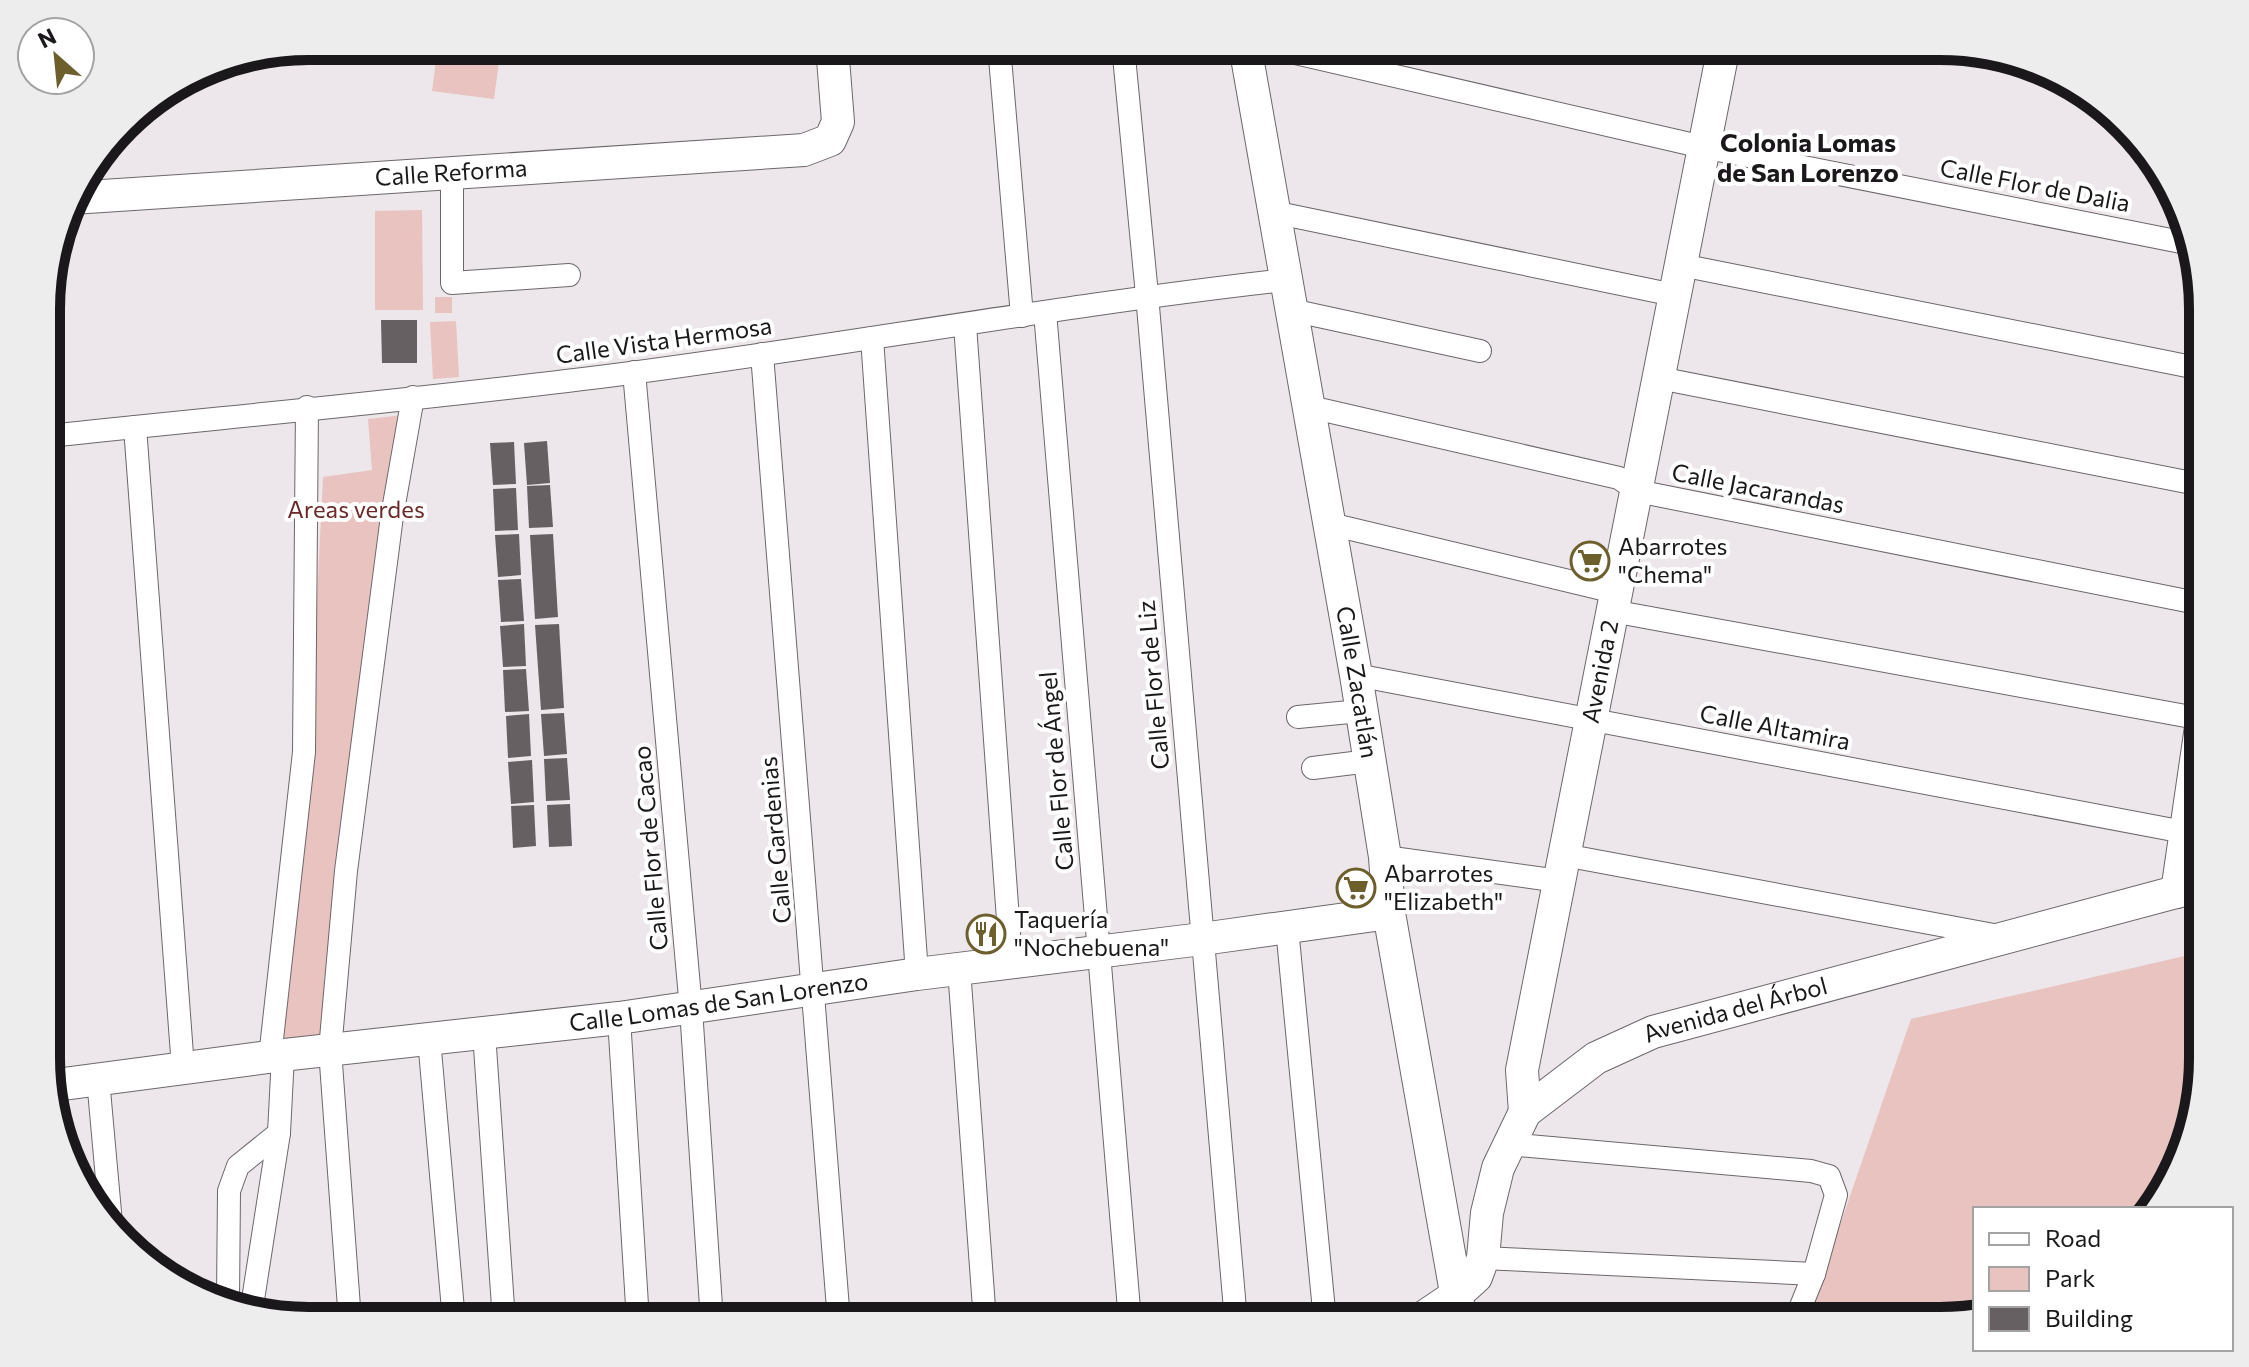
<svg xmlns="http://www.w3.org/2000/svg" width="2249" height="1367" viewBox="0 0 2249 1367" font-family="Commissioner,sans-serif">
	<style>
		.green { fill: #e8c3c0 }
		.building { fill: #676062 }
		.lines { fill: none; stroke-linecap: round; stroke-linejoin: round }
		.street-casing { stroke: #6d676b; stroke-width: 24 }
		.secondary-casing { stroke: #6d676b; stroke-width: 34 }
		.street { stroke: #fff; stroke-width: 22 }
		.secondary { stroke: #fff; stroke-width: 32 }
		.labels { text-anchor: middle; stroke-width: 8; stroke-linejoin: round; paint-order: stroke }
		.street-label { font-size: 24px; fill: #1a181a; stroke: #fff }
		.park-label { font-size: 24px; fill: #6a2926; stroke: #fff }
		.poi-label { font-size: 24px; fill: #1a181a; stroke: #fff; text-anchor: start }
		.neighbourhood-label { font-size: 26px; font-weight: bold; fill: #1a181a; stroke: #fff }
		.rim { fill: none; stroke: #1a181a; stroke-width: 10 }
	</style>
	<rect width="100%" height="100%" fill="#ede6ea"/>
	<g class="green">
		<polygon points="438,46 501,46 494,99 432,91"/>
		<polygon points="2138,144 2159,163 2161,168 2134,163"/>
		<polygon points="422,210 423,310 375,310 375,211"/>
		<rect x="435" y="297" width="17" height="16"/>
		<polygon points="456,321 459,377 433,379 430,322"/>
		<polygon points="403,415 324,981 332,1047 280,1053 311,724 323,477 372,470 368,419"/>
		<polygon points="2202,952 2202,1074 2167,1190 2148,1209 1975,1209 1975,1315 1956,1320 1807,1321 1911,1019"/>
	</g>
	<g class="building">
		<polygon points="127,123 124,143 113,141 124,126"/>
		<polygon points="381,320 417,320 417,363 382,363"/>
		<polygon points="547,441 550,483 527,485 524,443"/>
		<polygon points="514,442 516,484 493,485 490,443"/>
		<polygon points="550,485 553,527 529,528 527,486"/>
		<polygon points="516,488 518,530 495,531 493,489"/>
		<polygon points="519,534 521,575 498,577 495,535"/>
		<polygon points="553,534 558,617 535,619 530,535"/>
		<polygon points="521,579 524,621 501,622 498,580"/>
		<polygon points="524,624 526,666 503,667 500,626"/>
		<polygon points="559,624 564,708 541,710 535,625"/>
		<polygon points="526,669 529,711 505,712 503,670"/>
		<polygon points="564,713 567,754 544,756 541,714"/>
		<polygon points="529,714 531,756 508,758 506,716"/>
		<polygon points="567,758 570,800 546,801 544,759"/>
		<polygon points="532,760 534,802 511,804 508,762"/>
		<polygon points="570,804 572,846 549,847 547,805"/>
		<polygon points="534,805 536,846 513,848 511,806"/>
	</g>
	<g class="lines">
		<g class="street-casing">
			<g id="street">
				<polyline points="999,46 1022,316"/>
				<polyline points="1123,46 1147,295 1236,1321"/>
				<polyline points="1265,46 1703,147 2186,243"/>
				<polyline points="452,172 452,283 569,275"/>
				<polyline points="1273,212 1674,295"/>
				<polyline points="1681,265 2202,369"/>
				<polyline points="1291,310 1480,351"/>
				<polyline points="1045,312 1130,1321"/>
				<polyline points="965,325 1011,961"/>
				<polyline points="872,338 917,974"/>
				<polyline points="762,354 839,1321"/>
				<polyline points="634,372 691,1009 712,1321"/>
				<polyline points="1659,378 2202,485"/>
				<polyline points="1310,407 1619,478 1637,491 2202,604"/>
				<polyline points="135,427 183,1068"/>
				<path d="M48 436C237 416 427 399 615 375 839 346 1061 305 1285 280"/>
				<polyline points="1330,524 1615,592"/>
				<polyline points="1612,611 2202,719"/>
				<polyline points="1356,675 2184,832"/>
				<polyline points="1298,717 1360,711"/>
				<polyline points="1313,768 1369,761"/>
				<polyline points="1564,855 1999,936"/>
				<polyline points="1385,857 1559,881"/>
				<polyline points="1287,928 1325,1321"/>
				<polyline points="959,969 985,1321"/>
				<polyline points="619,1018 638,1321"/>
				<polyline points="484,1033 504,1321"/>
				<polyline points="429,1039 454,1321"/>
				<polyline points="270,1057 304,752 307,407"/>
				<polyline points="98,1079 111,1223"/>
				<polyline points="1508,1144 1811,1171 1829,1176 1836,1195 1814,1274 1795,1321"/>
				<polyline points="1483,1258 1814,1274"/>
				<polyline points="228,1299 229,1191 238,1166 279,1133"/>
				<polyline points="252,1306 279,1133 283,1055"/>
				<polyline points="350,1321 330,1050 346,871 392,516 413,397"/>
			</g>
		</g>
		<g class="secondary-casing">
			<g id="secondary">
				<path id="s1" d="M1245 46 1356 675 1385 857 1389 913 1461 1321"/>
				<path id="s2" d="M72 198 804 150 830 140 838 122 832 46"/>
				<polyline points="2177,892 2202,720"/>
				<path id="s3" d="M48 1086 283 1055 619 1018 917 974 1202 939 1389 913"/>
				<path id="s4" d="M1525 1112 1522 1070 1724 46"/>
				<path id="s5" d="M1418 1321 1455 1296 1476 1277 1483 1258 1487 1213 1498 1168 1525 1112 1596 1058 1653 1032 2202 885"/>
			</g>
		</g>
		<use href="#street" class="street"/>
		<use href="#secondary" class="secondary"/>
	</g>
	<defs>
		<g id="supermarket-ring" transform="scale(2)"><circle r="9.5" fill="#fff" stroke="#6d5f2c" stroke-width="1.5"/><path d="M-6-5.5h2.5l.6 2H6L4.5 2H-2.5L-4.4-4H-6ZM-1.5 3.2a1.3 1.3 0 1 0 .1 0ZM3 3.2a1.3 1.3 0 1 0 .1 0Z" fill="#6d5f2c"/></g>
		<g id="restaurant-ring" transform="scale(2)"><circle r="9.5" fill="#fff" stroke="#6d5f2c" stroke-width="1.5"/><path d="M-5-6h1v4h1v-4h1v4h1v-4h1v5L-1.5 .5V6h-2V.5L-5-1ZM5-6V6H3V1.5H1.5Q1.5-4 5-6Z" fill="#6d5f2c"/></g>
	</defs>
	<g fill-rule="evenodd">
		<use href="#supermarket-ring" x="1590" y="561"/>
		<use href="#supermarket-ring" x="1356" y="888"/>
		<use href="#restaurant-ring" x="986" y="934"/>
	</g>
	<g class="labels">
		<g class="street-label">
			<text dy="8" stroke="none"><textPath href="#s2" startOffset="380">Calle Reforma</textPath></text>
			<text transform="translate(2035 186) rotate(11)" y="8">Calle Flor de Dalia</text>
			<text transform="translate(664 341) rotate(-8)" y="8">Calle Vista Hermosa</text>
			<text transform="translate(1758 489) rotate(11)" y="8">Calle Jacarandas</text>
			<text dy="8" stroke="none"><textPath href="#s4" startOffset="448">Avenida 2</textPath></text>
			<text dy="8" stroke="none"><textPath href="#s1" startOffset="646">Calle Zacatlán</textPath></text>
			<text transform="translate(1154 685) rotate(-95)" y="8">Calle Flor de Liz</text>
			<text transform="translate(1775 728) rotate(11)" y="8">Calle Altamira</text>
			<text transform="translate(1057 771) rotate(-95)" y="8">Calle Flor de Ángel</text>
			<text transform="translate(776 840) rotate(-95)" y="8">Calle Gardenias</text>
			<text transform="translate(651 848) rotate(-95)" y="8">Calle Flor de Cacao</text>
			<text dy="8" stroke="none"><textPath href="#s3" startOffset="676">Calle Lomas de San Lorenzo</textPath></text>
			<text dy="8" stroke="none"><textPath href="#s5" startOffset="484">Avenida del Árbol</textPath></text>
		</g>
		<g class="park-label">
			<text x="356" y="518">Areas verdes</text>
		</g>
		<g class="poi-label">
			<text x="1618" y="555">Abarrotes<tspan x="1618" dy="28">"Chema"</tspan></text>
			<text x="1384" y="882">Abarrotes<tspan x="1384" dy="28">"Elizabeth"</tspan></text>
			<text x="1014" y="928">Taquería<tspan x="1014" dy="28">"Nochebuena"</tspan></text>
		</g>
		<g class="neighbourhood-label">
			<text x="1808" y="152">Colonia Lomas<tspan x="1808" dy="30">de San Lorenzo</tspan></text>
		</g>
	</g>
	<path d="M0 0H2249V1367H0ZM309 60H1940A249 249 0 0 1 2189 309V1058A249 249 0 0 1 1940 1307H309A249 249 0 0 1 60 1058V309A249 249 0 0 1 309 60Z" fill="#ededed" fill-rule="evenodd"/>
	<path class="rim" d="M309 60H1940A249 249 0 0 1 2189 309V1058A249 249 0 0 1 1940 1307H309A249 249 0 0 1 60 1058V309A249 249 0 0 1 309 60Z"/>
	<rect x="1973" y="1207" width="260" height="144" fill="#ffffff" stroke="#a3a3a3" stroke-width="2"/>
	<rect x="1989" y="1233" width="40" height="12" fill="#ffffff" stroke="#a3a3a3" stroke-width="2"/>
	<text x="2045" y="1247" font-size="24" fill="#1a181a">Road</text>
	<rect x="1989" y="1267" width="40" height="24" fill="#e8c3c0" stroke="#a3a3a3" stroke-width="2"/>
	<text x="2045" y="1287" font-size="24" fill="#1a181a">Park</text>
	<rect x="1989" y="1307" width="40" height="24" fill="#676062" stroke="#a3a3a3" stroke-width="2"/>
	<text x="2045" y="1327" font-size="24" fill="#1a181a">Building</text>
	<g transform="translate(56 56) rotate(333)"><circle r="38" fill="#ffffff" stroke="#a3a3a3" stroke-width="2"/>
	<path d="M0-6L14 30L0 20L-14 30Z" fill="#6d5f2c"/>
	<text y="-12" font-size="22" font-weight="bold" text-anchor="middle" fill="#1a181a">N</text>
	</g>
</svg>
